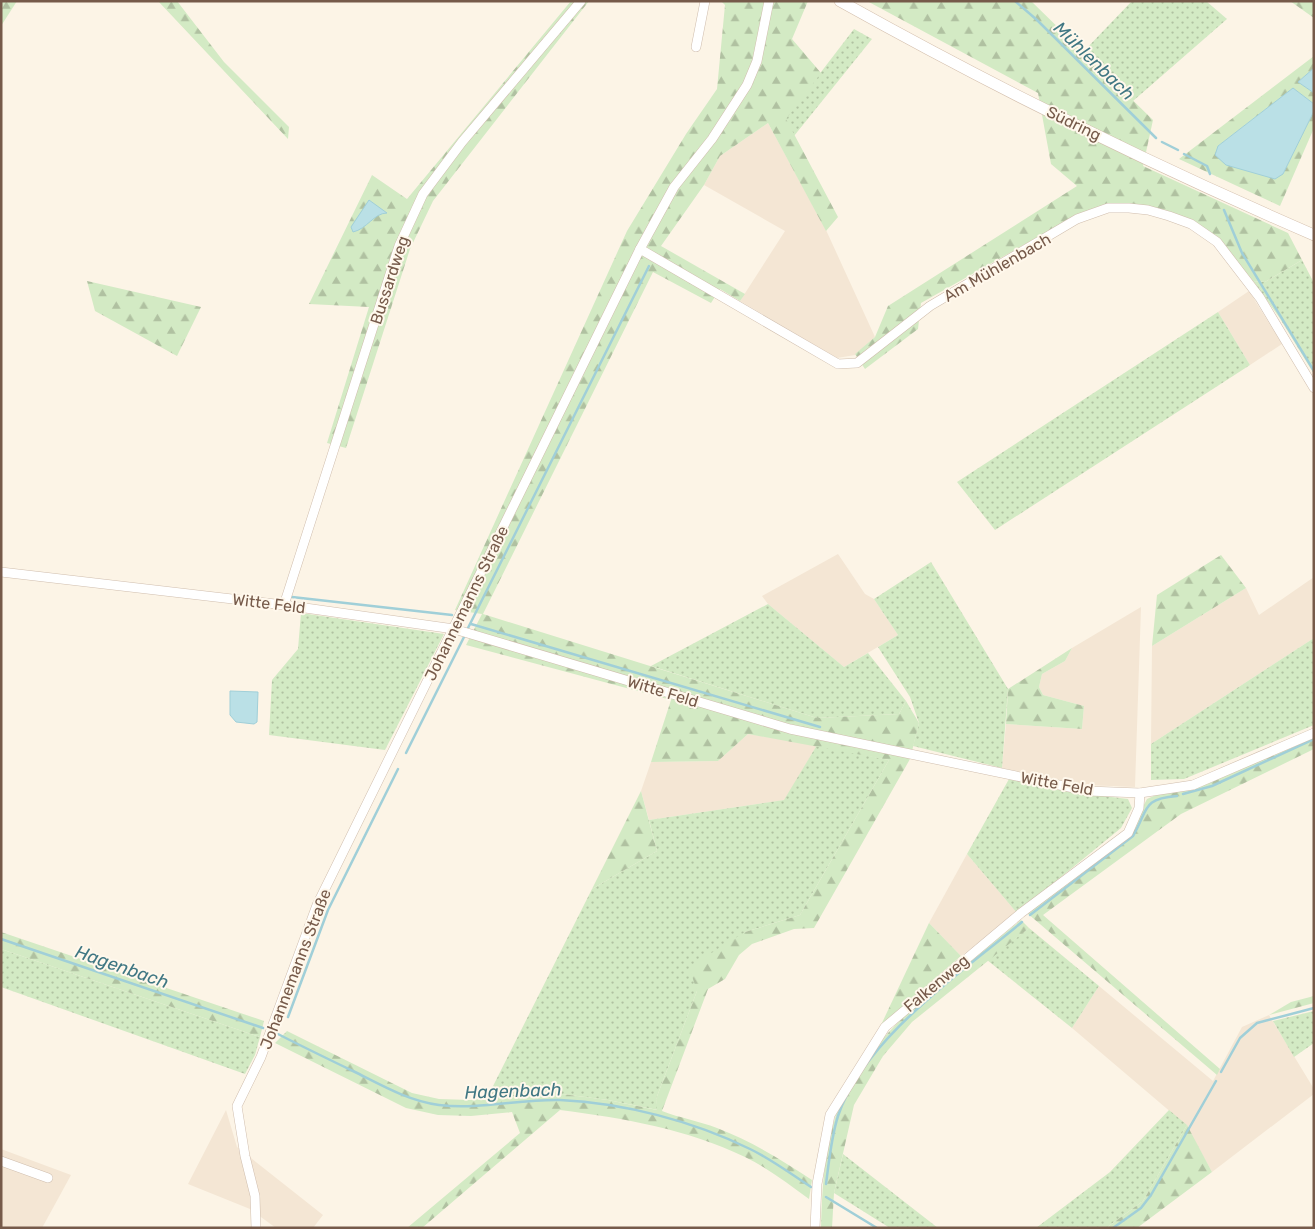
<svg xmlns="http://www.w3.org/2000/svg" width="1315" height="1229" viewBox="0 0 1315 1229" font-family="Rubik,sans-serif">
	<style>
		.residential { fill: #f4e6d4 }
		.grass { fill: url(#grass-dots) }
		.forest { fill: url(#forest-firs) }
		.water { fill: #bae0e6; stroke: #a0cfd8 }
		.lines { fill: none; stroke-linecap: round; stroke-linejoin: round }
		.stream { stroke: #a0cfd8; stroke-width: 2.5 }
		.minor-casing { stroke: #d0beae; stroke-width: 10 }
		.secondary-casing { stroke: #d3beac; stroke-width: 12 }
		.minor { stroke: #fff; stroke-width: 9 }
		.secondary { stroke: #fff; stroke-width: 11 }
		.labels { text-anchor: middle; stroke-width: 4; stroke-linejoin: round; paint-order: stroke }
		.street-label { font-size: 16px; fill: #765a4a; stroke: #fff8ec }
		.water-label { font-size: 18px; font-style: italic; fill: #407783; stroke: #fff8ec }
	</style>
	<defs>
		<pattern id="grass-dots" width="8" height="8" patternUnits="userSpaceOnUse" patternTransform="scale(1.25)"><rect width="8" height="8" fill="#d3eac4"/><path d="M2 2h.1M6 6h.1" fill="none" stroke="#b0c1a1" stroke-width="1.8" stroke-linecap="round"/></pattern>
		<pattern id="forest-firs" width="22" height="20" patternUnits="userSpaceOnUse" patternTransform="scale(1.25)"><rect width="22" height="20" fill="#d3eac4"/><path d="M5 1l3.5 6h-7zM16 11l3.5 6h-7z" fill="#b0c1a1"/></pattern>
	</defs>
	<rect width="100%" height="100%" fill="#fcf4e6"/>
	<g class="residential">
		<polygon points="768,123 826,230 875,337 855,355 837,358 740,301 785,231 704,185 720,156"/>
		<polygon points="1249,291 1282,344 1250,365 1218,312"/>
		<polygon points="838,554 865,594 874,599 898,635 844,667 768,604 762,596"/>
		<polygon points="1314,577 1314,638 1151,744 1152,646 1246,588 1259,615"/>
		<polygon points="1141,607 1135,787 1085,785 1002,768 1006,724 1082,729 1084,706 1043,695 1039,687 1042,674 1065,661 1072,648"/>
		<polygon points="748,734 817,745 785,800 649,820 641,791 651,762 718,761"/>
		<polygon points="967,854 1017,913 961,956 929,923"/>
		<polygon points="1099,986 1213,1081 1242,1027 1269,1015 1314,1089 1314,1094 1212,1172 1186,1125 1072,1028"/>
		<polygon points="226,1110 237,1147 323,1215 313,1228 276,1228 250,1209 188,1184"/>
		<polygon points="1,1149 71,1175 42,1228 1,1228"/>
	</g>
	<g class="grass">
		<polygon points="1132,1 1206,1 1227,19 1133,101 1084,51"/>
		<polygon points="854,29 872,39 794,136 785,119"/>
		<polygon points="1302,260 1314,283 1314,374 1279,317 1253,281 1265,282"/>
		<polygon points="1218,312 1250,365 995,530 957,482"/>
		<polygon points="931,562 1008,689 1002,768 913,746 919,723 910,697 878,647 898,635 874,599"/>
		<polygon points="768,604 844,667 868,653 906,701 899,714 817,718 651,666"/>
		<polygon points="301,613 444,634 385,750 269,735 272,680 298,649"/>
		<polygon points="1314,638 1314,725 1184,779 1151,780 1151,744"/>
		<polygon points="817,745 889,760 800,915 745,932 697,991 656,1099 658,1110 608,1100 562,1094 487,1098 592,889 657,851 649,820 784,800"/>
		<polygon points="1009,779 1087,794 1128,799 1132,808 1121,828 1017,913 967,854"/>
		<polygon points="1029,928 1099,986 1072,1028 987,960"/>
		<polygon points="1,949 260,1037 255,1055 245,1074 1,987"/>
		<polygon points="1314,1011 1314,1043 1294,1057 1273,1021"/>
		<polygon points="1169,1110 1187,1125 1143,1201 1106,1228 1036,1228 1110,1172"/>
		<polygon points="843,1154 938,1228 890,1228 834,1193"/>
	</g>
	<g class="forest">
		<polygon points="1,1 17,1 1,26"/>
		<polygon points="158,1 177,1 224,62 289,127 288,139"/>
		<polygon points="571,1 589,1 433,201 410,249 346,448 327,443 369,307 309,304 372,175 407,199"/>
		<path d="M721 1H808L792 39 821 73 786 119 838 217 826 231 768 123 720 156 704 185 661 246 745 294 740 301 720 289 711 303 653 272 483 614 817 718 899 714 906 701 919 723 910 759 814 928 794 929 752 944 739 955 725 979 708 989 662 1111C680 1118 699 1121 717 1128 751 1141 782 1160 812 1180L809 1199C788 1184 768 1168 745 1157 687 1129 623 1118 560 1110L422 1228H407L520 1133 512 1112 471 1116 438 1115 406 1108 275 1043 287 1031 412 1093 439 1099 470 1100 512 1095 562 1094 608 1100 657 1110 656 1099 697 991 689 967 745 932 800 915 889 760 748 734 718 761 651 762 671 700 466 645 482 614 455 610 627 231 686 134 717 89 725 5Z"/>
		<polygon points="867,1 1031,1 1153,120 1143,166 1288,233 1302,260 1265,282 1253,281 1216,236 1172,213 1118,204 1095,208 1075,216 921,303 918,329 865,369 855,354 875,337 888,306 1077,186 1051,164 1038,93"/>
		<polygon points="1290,1 1314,1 1314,18"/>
		<polygon points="1314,56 1314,68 1298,82 1314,93 1314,104 1293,88 1218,146 1283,174 1314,111 1314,128 1280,206 1179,159"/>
		<polygon points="87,281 201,307 177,356 95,311"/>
		<polygon points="1221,555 1246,588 1152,646 1157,595"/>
		<polygon points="1072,648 1065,661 1042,674 1039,687 1043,695 1084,706 1082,729 1006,724 1008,689"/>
		<polygon points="1314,737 1314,749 1181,814 1043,915 1220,1069 1217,1075 1027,913 1129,834 1147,799 1156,795 1197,788"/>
		<polygon points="641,791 657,851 592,889"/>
		<path d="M1021 920 1029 928 912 1022 883 1056 854 1105 834 1193 832 1228H821C822 1190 824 1151 836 1115 863 1034 957 972 1021 920Z"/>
		<polygon points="929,923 961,956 881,1025"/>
		<polygon points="1,932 264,1021 260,1037 1,949"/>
		<polygon points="1314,996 1314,1003 1269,1015 1291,1002"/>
		<polygon points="1187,1125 1212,1172 1137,1228 1106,1228 1143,1201"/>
	</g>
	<g class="water">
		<polygon points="1314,68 1314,93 1298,82"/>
		<polygon points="1293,88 1314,104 1314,111 1283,174 1275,179 1226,165 1215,155 1218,146"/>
		<path d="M369 200 387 213C374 213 367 229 353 232L351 227Z"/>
		<polygon points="230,691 258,692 257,722 254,724 236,722 230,715"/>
	</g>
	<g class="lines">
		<g class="stream">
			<polyline points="1015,1 1037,20 1156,138"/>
			<polyline points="1162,142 1178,150"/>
			<polyline points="1184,154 1207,166 1210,174"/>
			<polyline points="1224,210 1242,253 1314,371"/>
			<polyline points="292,597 452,615"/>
			<polyline points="471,624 820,727"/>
			<polyline points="468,628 649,266"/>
			<polyline points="406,753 464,637"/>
			<polyline points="1183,794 1212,786 1314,739"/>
			<path d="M1030 915 1133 836C1149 809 1141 799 1177 796"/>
			<polyline points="1,939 263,1028"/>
			<polyline points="288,1017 328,910 398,769"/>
			<path d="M274 1032C301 1046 328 1059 355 1072 383 1086 409 1101 439 1105 479 1110 520 1099 560 1100 624 1103 693 1121 750 1149 771 1159 791 1174 811 1187"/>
			<polyline points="1221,1072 1240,1038 1257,1023 1314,1008"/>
			<path d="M826 1184C829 1162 831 1138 838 1116 864 1039 961 973 1022 922"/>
			<polyline points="826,1197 877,1228"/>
			<polyline points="1113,1228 1141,1208 1151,1195 1216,1081"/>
		</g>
		<g class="minor-casing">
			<g id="minor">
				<polyline points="696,47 705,1"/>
				<polyline points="640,249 838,364 857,363 930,306 1077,219 1108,208 1129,208 1148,210 1169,216 1191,224 1217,242 1260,298 1314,388"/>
				<polyline points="1,572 284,605 454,629 790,729 1088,791 1140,793 1193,785 1314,733"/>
				<polyline points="284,605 399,246 423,194 462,142 581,1"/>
				<polyline points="1,1161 48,1178"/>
				<polyline points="256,1228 255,1196 245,1156 237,1106 261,1057 317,905 640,249 674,187 712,139 747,85 757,61 769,1"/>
				<polyline points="815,1228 817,1184 830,1115 885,1027 1021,913 1128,833 1139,808 1140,793"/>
			</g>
		</g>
		<g class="secondary-casing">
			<path id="secondary" d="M840 1C994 87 1152 165 1314 235"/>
		</g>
		<use href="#minor" class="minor"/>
		<use href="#secondary" class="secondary"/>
	</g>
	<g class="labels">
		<g class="street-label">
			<text transform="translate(1074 123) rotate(26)" y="6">Südring</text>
			<text transform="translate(997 267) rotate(-30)" y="6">Am Mühlenbach</text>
			<text transform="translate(389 280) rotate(-72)" y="6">Bussardweg</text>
			<text transform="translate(269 603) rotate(7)" y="6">Witte Feld</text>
			<text transform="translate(466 603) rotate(-64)" y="6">Johannemanns Straße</text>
			<text transform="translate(663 691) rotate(17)" y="6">Witte Feld</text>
			<text transform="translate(1057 783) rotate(10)" y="6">Witte Feld</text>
			<text transform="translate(295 969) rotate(-69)" y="6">Johannemanns Straße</text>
			<text transform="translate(936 983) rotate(-40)" y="6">Falkenweg</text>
		</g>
		<g class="water-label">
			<text transform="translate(1094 61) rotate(44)" y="6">Mühlenbach</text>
			<text transform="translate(122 967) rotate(19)" y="6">Hagenbach</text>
			<text transform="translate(513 1091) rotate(-2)" y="6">Hagenbach</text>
		</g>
	</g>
	<rect width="1315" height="1229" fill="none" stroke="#765a4a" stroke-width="5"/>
</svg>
